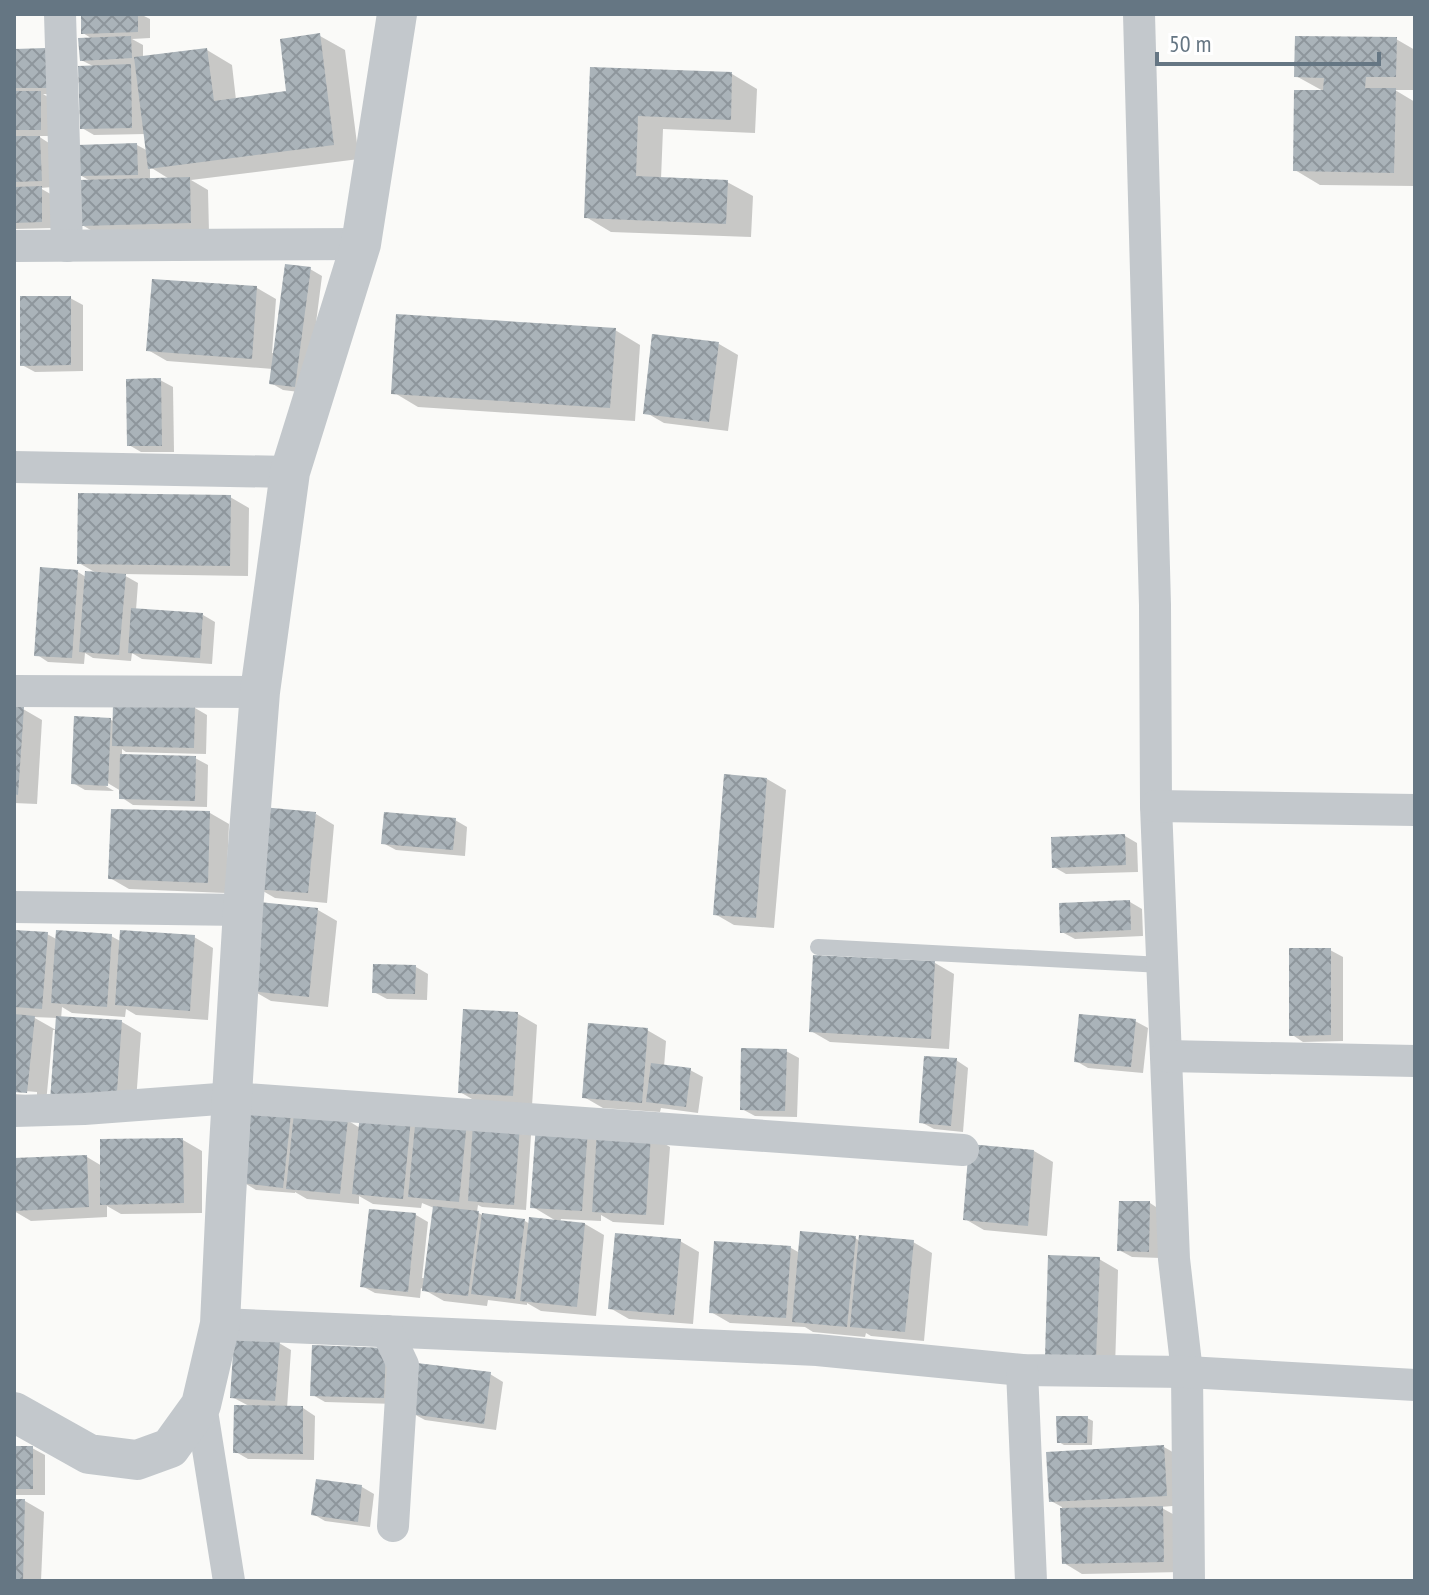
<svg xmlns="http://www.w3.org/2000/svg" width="1429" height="1595" viewBox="0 0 1429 1595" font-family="'PT Sans Narrow',sans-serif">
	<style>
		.shadow { fill: #0003; fill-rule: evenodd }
		.building { fill: url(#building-cross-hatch) }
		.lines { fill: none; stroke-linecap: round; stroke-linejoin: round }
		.service { stroke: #c3c8cc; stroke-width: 16 }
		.minor { stroke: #c3c8cc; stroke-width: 32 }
		.tertiary { stroke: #c3c8cc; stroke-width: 40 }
	</style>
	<defs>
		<pattern id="building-cross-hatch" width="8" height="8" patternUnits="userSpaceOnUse" patternTransform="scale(2)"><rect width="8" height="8" fill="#aab3b9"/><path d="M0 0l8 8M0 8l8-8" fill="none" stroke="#8e969c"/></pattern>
	</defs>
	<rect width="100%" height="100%" fill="#fafaf8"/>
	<g class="shadow">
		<path d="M83 14H140L150 19V38L132 39 143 45V58L207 50 232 65 236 100 288 93 320 36 345 50 359 159 191 180 208 190 209 233 101 236 82 225 92 182 80 175 137 145 148 151 146 134 94 135 82 128 95 67 81 60 94 40 83 33ZM150 167 171 180H150Z"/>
		<polygon points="1396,39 1415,50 1415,90 1395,90 1415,102 1415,186 1320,185 1295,170 1325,92 1296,76"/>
		<polygon points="14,51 59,94 43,94 53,100 53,136 38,136 52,145 53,187 40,188 54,196 54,228 14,229"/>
		<polygon points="592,69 732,74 757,89 755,133 663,129 661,179 727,182 753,196 751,237 611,232 586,217"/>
		<polygon points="310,269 322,276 307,393 283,390 271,383 273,369 167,361 148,350 257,288 276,299 272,353 275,353"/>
		<polygon points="70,298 83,305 83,371 35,372 22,365"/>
		<polygon points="615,330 640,345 635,421 418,407 393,392"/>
		<polygon points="719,344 738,355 728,431 664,423 645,412"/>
		<polygon points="160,380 173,387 174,452 141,452 129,445"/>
		<polygon points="230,497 249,508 248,576 122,574 138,583 136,610 203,615 215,622 212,664 142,659 132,653 131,661 93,658 85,653 84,664 48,662 36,654 78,572 86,577 98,574 79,563"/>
		<polygon points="195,708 207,715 206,754 126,752 122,749 122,756 195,758 208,765 207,807 133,805 121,797 121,791 101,779 99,782 114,791 85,790 73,783 111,720 115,722"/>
		<polygon points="14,709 23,709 42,720 37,804 14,803"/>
		<polygon points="767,779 786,790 774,928 734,925 715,914"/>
		<polygon points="210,813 229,824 226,893 129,889 110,878"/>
		<polygon points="316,814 334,825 327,903 275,898 256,887"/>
		<polygon points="455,820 467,827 465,856 396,850 383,843"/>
		<polygon points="1125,836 1137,843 1138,872 1066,874 1054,867"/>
		<polygon points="1130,902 1142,909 1143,936 1075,939 1062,932"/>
		<polygon points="318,910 337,921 328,1007 271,1001 252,990"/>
		<polygon points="14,932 47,934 58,940 111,936 122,942 194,937 213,948 208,1020 136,1015 126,1009 125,1017 72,1013 62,1007 61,1019 122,1022 141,1033 135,1115 58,1018 33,1017 56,1030 53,1030 46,1103 14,1100 14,1094 37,1096 37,1092 14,1090"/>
		<polygon points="1330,950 1343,957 1343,1041 1303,1042 1291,1034"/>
		<polygon points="935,963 954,974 949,1049 830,1042 811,1031"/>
		<polygon points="416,967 428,974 427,1000 387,999 374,992"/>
		<polygon points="518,1014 537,1025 532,1106 479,1103 460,1092"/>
		<polygon points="1135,1021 1148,1028 1143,1073 1088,1068 1076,1061"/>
		<polygon points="647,1030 666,1041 664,1067 690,1070 703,1077 698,1113 661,1108 660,1112 603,1108 584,1097"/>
		<polygon points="786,1051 799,1058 797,1117 755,1116 742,1109"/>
		<polygon points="956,1060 968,1068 963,1132 934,1129 921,1122"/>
		<polygon points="252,1112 347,1120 360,1128 362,1116 531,1135 526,1210 482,1207 478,1205 477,1212 482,1215 525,1221 530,1224 558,1222 533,1207 538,1128 651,1136 670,1147 664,1225 613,1222 601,1215 601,1221 561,1219 560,1222 585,1224 604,1235 596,1316 541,1311 527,1303 527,1305 488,1300 487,1306 444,1301 421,1288 420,1298 375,1293 362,1286 416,1215 428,1222 422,1278 426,1278 434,1208 422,1203 421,1208 373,1204 359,1196 359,1204 307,1199 295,1192 295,1193 256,1190 243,1182"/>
		<polygon points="183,1140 202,1151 202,1213 121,1214 107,1206 107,1217 31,1221 14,1211 14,1160 87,1157 102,1166"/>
		<polygon points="1034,1151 1053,1162 1047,1236 984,1230 965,1219"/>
		<polygon points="1150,1203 1162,1211 1161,1258 1132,1257 1119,1250"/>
		<polygon points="855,1238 860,1241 913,1242 932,1253 924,1341 871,1336 866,1333 865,1337 813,1332 805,1327 730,1323 711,1312 716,1243 791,1248 800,1253"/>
		<polygon points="680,1241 699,1252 693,1324 629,1319 610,1308"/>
		<polygon points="1099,1259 1118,1270 1115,1368 1066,1367"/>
		<polygon points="279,1343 291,1350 287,1408 303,1408 315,1416 314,1460 248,1459 236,1452 251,1407 232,1397"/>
		<polygon points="386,1350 396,1404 325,1402 313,1395"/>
		<polygon points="490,1374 503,1382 496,1430 425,1420 412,1413"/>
		<polygon points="1087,1418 1093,1421 1092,1445 1064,1445 1059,1442"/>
		<polygon points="1164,1447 1183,1458 1185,1505 1160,1507 1182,1519 1183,1572 1082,1574 1064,1563 1062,1507 1051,1501"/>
		<polygon points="14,1448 32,1448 45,1455 45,1495 14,1495"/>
		<polygon points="317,1482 362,1487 374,1494 370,1527 325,1521 313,1514"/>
		<polygon points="14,1501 25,1501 44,1512 41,1581 14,1581"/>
	</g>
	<g class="building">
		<polygon points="81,14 138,14 138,32 81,34"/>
		<polygon points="320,33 334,145 148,169 134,57 207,48 214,101 286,91 280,39"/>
		<polygon points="131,36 132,58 80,61 78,38"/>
		<polygon points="1295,36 1397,37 1396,77 1366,77 1365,88 1396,88 1394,173 1293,171 1294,90 1323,90 1324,78 1294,77"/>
		<polygon points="47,48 47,88 14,88 14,49"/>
		<polygon points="131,64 132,128 80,129 78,66"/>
		<polygon points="590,67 732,72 731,120 638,116 636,176 728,180 726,224 584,218"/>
		<rect x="14" y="91" width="27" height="39"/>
		<polygon points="14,136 40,136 42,181 14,182"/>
		<polygon points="137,143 138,175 78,176 77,145"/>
		<polygon points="190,177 191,223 80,226 79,180"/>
		<polygon points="42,186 42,222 14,223 14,187"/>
		<polygon points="285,264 311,267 295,387 269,384"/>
		<polygon points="152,279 257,286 252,359 146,351"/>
		<polygon points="20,296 71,296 71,365 20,366"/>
		<polygon points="396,314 616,328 610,408 391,394"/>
		<polygon points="652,334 719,342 709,422 643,414"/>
		<polygon points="161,378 162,446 127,446 126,379"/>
		<polygon points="78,493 231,495 230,566 77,564"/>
		<polygon points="40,567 78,570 72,658 34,656"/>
		<polygon points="85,571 126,574 119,655 79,652"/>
		<polygon points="131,608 203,613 200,658 128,653"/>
		<polygon points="113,703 195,706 194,748 112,746"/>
		<polygon points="14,707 24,707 18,795 14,794"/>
		<polygon points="74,716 111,718 108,786 71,784"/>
		<polygon points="120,754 196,756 195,801 119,799"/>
		<polygon points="724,774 767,778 756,918 713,915"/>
		<polygon points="262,807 316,812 308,893 254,889"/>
		<polygon points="111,809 210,811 208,883 108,879"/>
		<polygon points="384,812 456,818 453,850 381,844"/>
		<polygon points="1125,834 1126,865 1052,868 1051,837"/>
		<polygon points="1130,900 1131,930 1060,933 1059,903"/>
		<polygon points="259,902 318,908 309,997 250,991"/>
		<polygon points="14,930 48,932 42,1009 14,1007"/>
		<polygon points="56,930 112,934 107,1007 51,1003"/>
		<polygon points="120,930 195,935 190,1011 115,1005"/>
		<polygon points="1289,948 1331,948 1331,1035 1289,1036"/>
		<polygon points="813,955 935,961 931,1039 809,1032"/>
		<polygon points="373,964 416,965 415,994 372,993"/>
		<polygon points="463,1009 518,1012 513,1096 458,1093"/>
		<polygon points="14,1014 35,1016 27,1093 14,1092"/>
		<polygon points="1079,1014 1136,1019 1131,1067 1074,1062"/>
		<polygon points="56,1016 122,1020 116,1106 50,1101"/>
		<polygon points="588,1023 648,1028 642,1103 582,1098"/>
		<polygon points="741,1048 787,1049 785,1111 740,1110"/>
		<polygon points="924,1056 957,1058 951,1126 919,1123"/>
		<polygon points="651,1063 691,1068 686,1107 646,1102"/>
		<polygon points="250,1109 291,1114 283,1188 241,1183"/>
		<polygon points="294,1113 348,1118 340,1194 286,1189"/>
		<polygon points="360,1114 411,1119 403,1199 352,1194"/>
		<polygon points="416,1116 467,1121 459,1202 408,1197"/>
		<polygon points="473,1123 520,1126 514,1205 468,1201"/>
		<polygon points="536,1125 588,1129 582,1211 530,1208"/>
		<polygon points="597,1130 651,1134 646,1215 592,1212"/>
		<polygon points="183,1138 184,1203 100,1205 100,1139"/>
		<polygon points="969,1144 1034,1150 1028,1226 963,1220"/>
		<polygon points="87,1155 89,1207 14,1211 14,1158"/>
		<polygon points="1119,1201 1150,1201 1149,1252 1117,1251"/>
		<polygon points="433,1206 479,1211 468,1296 422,1291"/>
		<polygon points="369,1209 416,1213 408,1292 360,1287"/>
		<polygon points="482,1213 525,1219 515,1299 471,1294"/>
		<polygon points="529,1217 585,1223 577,1307 520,1301"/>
		<polygon points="800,1231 856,1236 847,1327 792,1322"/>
		<polygon points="615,1233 681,1239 674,1315 608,1309"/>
		<polygon points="859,1235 914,1240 905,1332 850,1327"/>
		<polygon points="714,1241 791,1246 786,1318 709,1313"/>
		<polygon points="1048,1255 1100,1257 1096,1358 1045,1357"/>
		<polygon points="234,1338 280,1341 275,1401 230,1398"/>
		<polygon points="312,1345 386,1348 384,1398 310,1396"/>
		<polygon points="417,1363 491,1372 484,1424 410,1414"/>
		<polygon points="234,1405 303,1406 303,1454 233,1453"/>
		<polygon points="1056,1416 1088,1416 1087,1443 1057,1443"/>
		<polygon points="1164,1445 1167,1496 1049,1502 1046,1452"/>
		<rect x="14" y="1446" width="19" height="43"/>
		<polygon points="316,1479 362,1485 358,1522 311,1515"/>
		<polygon points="14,1499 25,1499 23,1581 14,1581"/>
		<polygon points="1163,1506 1164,1562 1062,1564 1060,1508"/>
	</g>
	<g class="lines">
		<polyline class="service" points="818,947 1162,965"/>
		<g class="minor">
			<polyline points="60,14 67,246"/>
			<polyline points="1139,14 1155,605 1156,806 1174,1259 1187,1372 1189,1581"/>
			<polyline points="14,246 361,244"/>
			<polyline points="14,467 290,472"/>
			<polyline points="14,691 260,692"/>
			<polyline points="1156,806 1415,810"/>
			<polyline points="14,907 243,910"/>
			<polyline points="1166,1056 1415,1061"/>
			<polyline points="14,1111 84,1109 232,1098 963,1150"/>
			<polyline points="220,1324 817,1350 1022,1370 1187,1372 1415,1385"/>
			<polyline points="387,1331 403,1365 393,1526"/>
			<polyline points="1022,1370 1031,1581"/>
			<polyline points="201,1405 229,1581"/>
		</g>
		<polyline class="tertiary" points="14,1412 89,1454 137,1460 170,1448 201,1405 220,1324 226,1197 243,910 260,692 290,472 361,244 397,14"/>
	</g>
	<rect width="1429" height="1595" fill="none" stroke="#657683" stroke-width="32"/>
	<path d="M1157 52v12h222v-12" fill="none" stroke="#657683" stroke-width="4"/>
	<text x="1169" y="52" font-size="24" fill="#657683" stroke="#ffffff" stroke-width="6" paint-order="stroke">50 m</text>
</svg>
